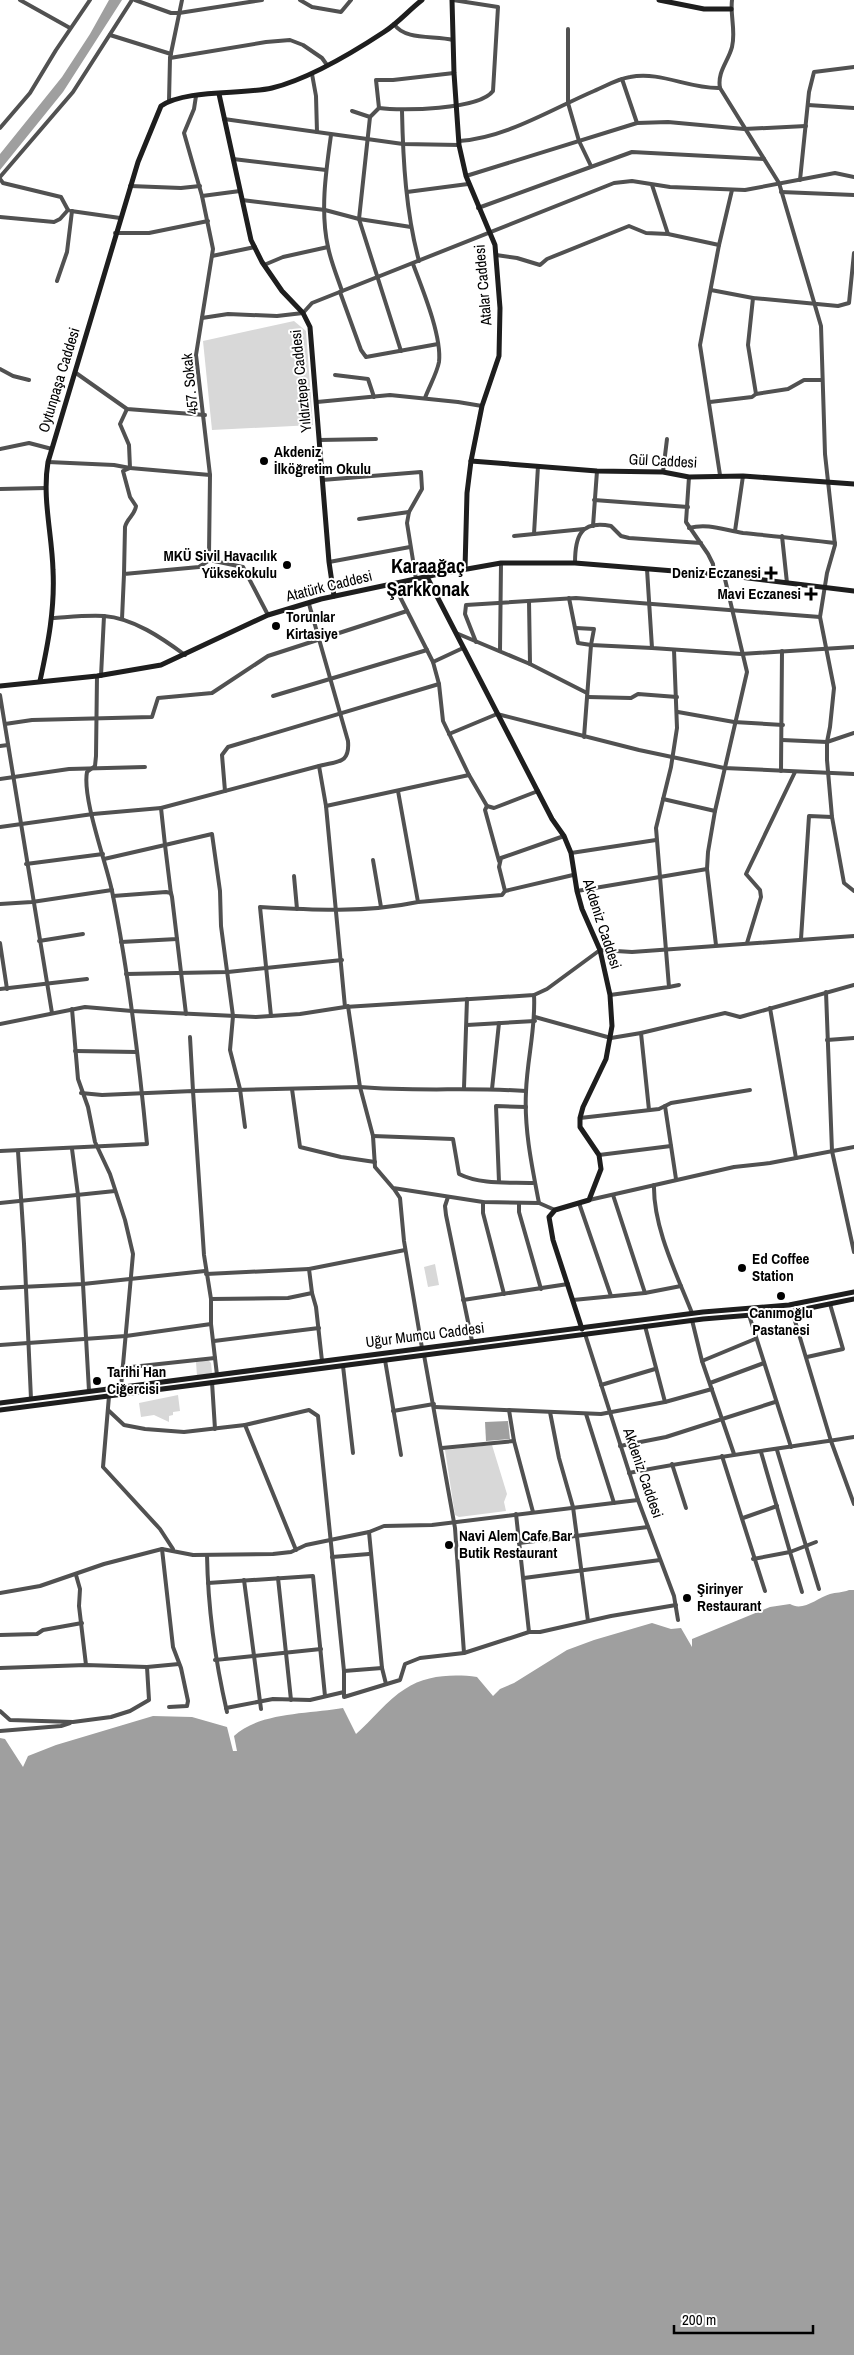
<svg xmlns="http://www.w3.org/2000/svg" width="854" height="2355" viewBox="0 0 854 2355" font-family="'Archivo Narrow',sans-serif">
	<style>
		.green { fill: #d8d8d8 }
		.water { fill: #9f9f9f }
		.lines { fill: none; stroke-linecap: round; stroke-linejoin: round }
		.street { stroke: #515151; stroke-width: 4 }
		.secondary { stroke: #1e1e1e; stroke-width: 5 }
		.poi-dot { fill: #000; stroke: #fff; stroke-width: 2 }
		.labels { text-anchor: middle; stroke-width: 4; stroke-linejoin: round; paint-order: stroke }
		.street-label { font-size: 15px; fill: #000; stroke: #fff }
		.poi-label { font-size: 15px; font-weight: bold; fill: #000; stroke: #fff; text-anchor: start }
		.district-label { font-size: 20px; font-weight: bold; fill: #000; stroke: #fff }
	</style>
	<rect width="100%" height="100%" fill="#fff"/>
	<g class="green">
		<polygon points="294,321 306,331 313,425 212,430 203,341"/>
		<polygon points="435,1264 439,1285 428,1287 424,1267"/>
		<polygon points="208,1360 211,1363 212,1373 197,1376 196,1362"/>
		<polygon points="178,1395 180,1411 173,1412 173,1415 169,1416 169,1422 154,1415 141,1417 139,1403"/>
		<polygon points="492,1445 507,1494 504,1502 506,1511 459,1517 455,1515 445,1450"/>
	</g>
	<g class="water">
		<polygon points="109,0 122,0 63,92 0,170 0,154 62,77 90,34"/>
		<polygon points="508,1421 510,1439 486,1441 485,1422"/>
		<path d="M849 1590H854V2355H0V1738L5 1739 23 1767 28 1756 56 1745 153 1716 192 1717 227 1727 233 1751H237L234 1736C259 1712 310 1714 343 1708L356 1734C371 1721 388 1699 405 1689 426 1675 453 1674 477 1677L493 1696 500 1689 514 1683 567 1650 594 1640 652 1623 671 1629 681 1628 692 1647V1639L770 1607 790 1604C803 1612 817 1598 830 1594 836 1592 842 1593 849 1590Z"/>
	</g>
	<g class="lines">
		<g class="street">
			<polyline points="20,0 70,28"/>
			<polyline points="135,0 171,13 179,13 262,0"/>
			<polyline points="300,0 312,7 341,12 351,0"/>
			<path d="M453 0 498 7 493 91C479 110 401 111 379 108L376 80H393L454 73"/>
			<path d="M732 0C730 16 736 31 732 47 728 62 717 72 720 88L779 183 821 326 825 454 835 545 827 573 820 617 834 688 830 727 827 742V760L832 817 844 883 854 891"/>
			<path d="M394 24C405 41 435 35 453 40"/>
			<polyline points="568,29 568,103 579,141 591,166"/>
			<polyline points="110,35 171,54"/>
			<polyline points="170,58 266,42 290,40 303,45 322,58 327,65"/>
			<polyline points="312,74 316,96 317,132"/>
			<polyline points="622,79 637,123"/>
			<polyline points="196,96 194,109 184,133 202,196 213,249 196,355 210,475 209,555 211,559 214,561 243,567 268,615"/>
			<polyline points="169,101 170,58 182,0"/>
			<polyline points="808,105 854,108"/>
			<polyline points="379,108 370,117 359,219 401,351"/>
			<polyline points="352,111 370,117"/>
			<path d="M402 111C403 161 406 213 419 261"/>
			<polyline points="224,119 403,144 459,145"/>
			<polyline points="0,128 30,93 56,50 90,0"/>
			<path d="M331 135C326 171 320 211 328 247 331 262 337 276 342 291"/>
			<path d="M459 141C506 138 552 109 594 91 606 86 617 79 630 77 661 71 689 89 720 88"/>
			<polyline points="233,159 326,170"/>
			<polyline points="466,176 637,123 668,122 744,129 806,126"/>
			<polyline points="0,177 73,92 132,0"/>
			<polyline points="0,179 3,183 61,197 68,210"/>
			<polyline points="800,180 809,92 814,72 854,67"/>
			<polyline points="652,185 668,234"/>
			<polyline points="130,186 181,188 200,186"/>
			<polyline points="407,192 468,184"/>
			<polyline points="781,192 854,195"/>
			<polyline points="202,196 240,191"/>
			<polyline points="242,200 325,210 359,219 411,227"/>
			<polyline points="478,208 632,152 764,159"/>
			<polyline points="71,211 120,218"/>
			<polyline points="0,217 54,222 60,219 68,210"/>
			<polyline points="115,233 149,233 208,221"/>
			<polyline points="496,255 517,258 540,265 547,259 629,226 646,233 668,234 719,245"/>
			<polyline points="212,256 255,247"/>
			<path d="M413 264C422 288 442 336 439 362 437 373 429 387 425 398"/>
			<polyline points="264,265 283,257 328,247"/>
			<polyline points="57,281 67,252 72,211"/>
			<polyline points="711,290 753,298 838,306 849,303 854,253"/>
			<polyline points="340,292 361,350 366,357 438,344"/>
			<polyline points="753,298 748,345 756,394 788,389 804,380 822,380"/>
			<polyline points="202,318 228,314 277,316 303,313 312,303 614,183 632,181 670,187 745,190 835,173 854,177"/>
			<polyline points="0,369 13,376 29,380"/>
			<polyline points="76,373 127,409 205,415"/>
			<polyline points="335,375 368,379 374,397"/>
			<polyline points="317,402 390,395 458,402 482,406"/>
			<polyline points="710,402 752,397 756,394"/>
			<polyline points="319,440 376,439"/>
			<polyline points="0,449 29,443 52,449"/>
			<polyline points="48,462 114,465 130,468 210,475"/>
			<polyline points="663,472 667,439"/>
			<polyline points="720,475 700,345 719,245 732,190"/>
			<polyline points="689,477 686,522 708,554 713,564 714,575"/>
			<polyline points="322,480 421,472 422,489 409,512 407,523 416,579"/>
			<polyline points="0,489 46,488"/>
			<polyline points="594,500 688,507"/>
			<polyline points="359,519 409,512"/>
			<polyline points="593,526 597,471"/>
			<path d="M689 528C708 523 724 530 743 533 773 536 804 539 835 543"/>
			<polyline points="735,531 743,476"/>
			<polyline points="534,534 538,466"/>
			<polyline points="514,536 584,529"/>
			<polyline points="782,536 787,583"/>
			<polyline points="329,562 410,547"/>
			<path d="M575 563C575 537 580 520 611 526L621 536 629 538 701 543"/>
			<polyline points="647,569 652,648 741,654 854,647"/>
			<path d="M124 574 125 527C127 518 135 515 136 506L130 497 123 471 130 468 129 445 120 424 127 409"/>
			<polyline points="393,583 433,662 439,684 443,721 469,775 487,806 494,808 538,791"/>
			<polyline points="569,598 578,643 591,645 584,737"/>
			<polyline points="529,601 530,664"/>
			<path d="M309 604 348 741C350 764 338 761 319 766L326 806 345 1007"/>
			<path d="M52 618C69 617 87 615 104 616 133 618 162 638 185 655"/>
			<polyline points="122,619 124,574 199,567 211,559"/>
			<polyline points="576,628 594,629 591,645 652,648"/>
			<polyline points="456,633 530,664 587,693"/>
			<polyline points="476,642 465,614 466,605 576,598 820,617"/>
			<polyline points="500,651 501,563"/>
			<polyline points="433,662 463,648"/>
			<polyline points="101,676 104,616"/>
			<polyline points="0,695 52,1013"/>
			<polyline points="273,696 427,650"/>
			<polyline points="588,697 631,698 638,694 677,697"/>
			<polyline points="678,712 734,722 783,725"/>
			<polyline points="5,724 32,720 152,717 158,698 212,693 268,656 407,611"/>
			<polyline points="449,734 497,714 639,750 724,768 854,774"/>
			<polyline points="782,740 827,742 854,733"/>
			<polyline points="0,746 8,745"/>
			<polyline points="781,771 782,651"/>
			<polyline points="0,779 69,769 145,767"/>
			<polyline points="225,791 222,755 228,747 439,684"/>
			<polyline points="663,799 715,811"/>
			<polyline points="326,806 469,775"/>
			<polyline points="487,806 485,810 499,861"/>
			<polyline points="161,808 319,766"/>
			<polyline points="0,827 93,814 161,808 165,845 104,859"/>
			<polyline points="571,853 656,840"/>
			<polyline points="373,860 381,907"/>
			<polyline points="26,864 103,854"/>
			<polyline points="294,876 297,909"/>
			<polyline points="505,891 499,867 501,858 564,836"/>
			<polyline points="577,891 707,869"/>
			<polyline points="171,894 165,845 212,834 220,891 221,926 233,1016 230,1050 240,1089 245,1127"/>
			<polyline points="113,896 166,892 171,893 172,897 177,939 121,942"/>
			<polyline points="418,902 502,895 505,891 573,875"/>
			<polyline points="0,904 32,902 112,890"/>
			<polyline points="177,939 186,1014"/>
			<polyline points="801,939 809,816 832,817"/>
			<polyline points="39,941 83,934"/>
			<polyline points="0,943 7,989"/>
			<polyline points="747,943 761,897 760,890 746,874 795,772"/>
			<polyline points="716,945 707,869 708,852 715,811 747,672 724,575"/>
			<polyline points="126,974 228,972 342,960"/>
			<polyline points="669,987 679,985"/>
			<polyline points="0,989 87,979"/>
			<polyline points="826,992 832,1151 854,1252"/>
			<path d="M534 995C536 1028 527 1059 526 1092 524 1129 532 1167 539 1203L555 1210"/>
			<polyline points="610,995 669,987 656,828 671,767 677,728 674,650"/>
			<polyline points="348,1006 360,1087 373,1136 375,1167 393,1188 483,1202 539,1203"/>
			<polyline points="770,1008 796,1158"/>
			<polyline points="72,1009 78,1079 88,1107 95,1142 110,1174 125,1220 133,1254 121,1387"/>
			<path d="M271 1016 260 907C313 910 366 913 418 902L398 791"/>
			<polyline points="535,1017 611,1038 641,1033 725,1013 740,1017 854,985"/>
			<polyline points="0,1024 85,1007 132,1011 256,1017 300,1014 345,1007 534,995 547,989 600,950 632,952 854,936"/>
			<polyline points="467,1025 535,1021"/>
			<polyline points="641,1033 649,1110"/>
			<path d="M190 1037 193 1091 360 1087C415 1092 471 1087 526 1091"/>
			<polyline points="827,1040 854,1038"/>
			<polyline points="75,1051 136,1052"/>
			<polyline points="464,1088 467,999"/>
			<polyline points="292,1089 300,1147 341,1157 375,1162"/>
			<polyline points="492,1089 499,1023"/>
			<polyline points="81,1093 102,1095 193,1091 204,1255 211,1299 211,1324 217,1375"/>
			<polyline points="665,1106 676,1179"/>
			<polyline points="580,1118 659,1109 671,1103 750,1090"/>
			<path d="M373 1136 453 1139 459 1174C481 1185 509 1182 533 1183"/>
			<polyline points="72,1149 78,1195 89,1391"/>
			<path d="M0 1151 147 1144C139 1060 129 974 112 891 106 862 82 798 87 772L95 766 96 756 97 676"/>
			<polyline points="18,1151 24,1244 31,1399"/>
			<polyline points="599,1155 671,1146"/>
			<polyline points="499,1182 496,1106 526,1107"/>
			<path d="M654 1185C653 1227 677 1275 692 1313"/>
			<polyline points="394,1189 400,1198 404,1241 422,1348"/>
			<polyline points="613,1195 645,1293"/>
			<polyline points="448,1197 445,1206 446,1215 472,1341"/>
			<polyline points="589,1200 734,1167 770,1163 854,1147"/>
			<polyline points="483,1202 483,1213 504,1294"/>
			<polyline points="0,1203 115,1191"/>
			<polyline points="519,1203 519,1212 541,1289"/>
			<polyline points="579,1203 611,1296"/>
			<polyline points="206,1274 309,1269"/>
			<polyline points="0,1288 83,1284 205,1271"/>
			<polyline points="312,1293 309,1269 405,1250"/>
			<polyline points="211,1299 288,1298 312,1293 316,1307 322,1361"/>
			<polyline points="463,1300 568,1284"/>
			<polyline points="573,1300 645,1293 681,1286"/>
			<polyline points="792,1311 831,1441 854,1504"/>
			<polyline points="749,1315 791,1447"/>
			<polyline points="692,1320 702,1361 734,1454"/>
			<polyline points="585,1334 638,1500 674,1596 678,1620"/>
			<polyline points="214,1341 319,1328"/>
			<polyline points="0,1345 126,1336 211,1324"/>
			<polyline points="424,1355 455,1528 464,1653"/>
			<polyline points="807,1357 843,1349 830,1304"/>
			<polyline points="385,1360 401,1455"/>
			<polyline points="702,1361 755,1339"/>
			<polyline points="343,1366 353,1453"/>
			<polyline points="122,1368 215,1358"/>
			<polyline points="212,1382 215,1429"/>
			<polyline points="710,1383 764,1363"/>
			<polyline points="601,1385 655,1369"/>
			<polyline points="109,1396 103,1467 160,1529 173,1549"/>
			<polyline points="665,1402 712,1389"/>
			<polyline points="435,1407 601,1414 665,1402 645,1326"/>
			<polyline points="108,1410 124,1425 145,1429 184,1432 245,1425 296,1550"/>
			<polyline points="509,1410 514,1441 533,1512"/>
			<polyline points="393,1411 434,1404"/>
			<polyline points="550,1412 559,1458 573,1507 588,1621"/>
			<polyline points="586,1414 614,1503"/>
			<polyline points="245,1425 309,1410 318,1416 344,1671 344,1697 400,1680 405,1664 420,1658 464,1653 529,1632"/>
			<polyline points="620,1446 666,1437 775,1402"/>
			<polyline points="442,1448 514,1441"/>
			<polyline points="777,1450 819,1589"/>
			<polyline points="722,1456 765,1591"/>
			<polyline points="672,1464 686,1508"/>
			<path d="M629 1473C704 1458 779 1449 854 1437"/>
			<polyline points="516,1514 529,1632 540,1632 611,1616 676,1605"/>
			<polyline points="743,1518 777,1506"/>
			<polyline points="369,1532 382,1668 386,1684"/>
			<polyline points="519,1543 648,1527"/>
			<polyline points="162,1549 173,1647 181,1668 188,1701 187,1706 169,1707"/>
			<path d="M207 1555C208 1609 215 1660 227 1712"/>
			<polyline points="332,1557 369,1554"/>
			<polyline points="753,1559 790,1552 761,1452"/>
			<polyline points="76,1575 80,1589 79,1606 86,1665"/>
			<polyline points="278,1578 291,1700"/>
			<polyline points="524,1578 660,1560"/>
			<polyline points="244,1580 261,1709"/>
			<polyline points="208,1583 313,1576 325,1696"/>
			<polyline points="802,1592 790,1552 816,1542"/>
			<polyline points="0,1593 40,1586 104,1564 162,1549 193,1555 273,1554 291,1552 306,1545 369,1532 384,1526 432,1525 638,1500"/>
			<polyline points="0,1635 37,1634 43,1630 82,1623"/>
			<polyline points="215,1660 321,1649"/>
			<polyline points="0,1668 86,1665 147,1667 179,1664"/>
			<polyline points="344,1671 382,1668"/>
			<polyline points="226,1708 273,1699 310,1700 344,1692"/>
			<polyline points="0,1711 10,1720 73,1722 111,1717 130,1711 149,1700 147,1667"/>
			<polyline points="0,1731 61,1726 70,1723"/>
		</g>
		<g class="secondary">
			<polyline points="452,0 454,73 459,145 466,176 495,245 500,308 499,356 482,406 471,461 467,493 465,569"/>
			<polyline points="659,0 704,9 731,9"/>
			<polyline points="219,94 251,240 262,262 282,291 303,313 310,327 329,562 334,596"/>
			<polyline points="471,461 597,471 663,472 689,477 743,476 854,484"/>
			<polyline points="427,577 552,819 564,836 571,853 577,891 582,909 600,950 610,995 612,1026 606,1059 583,1107 580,1118 580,1127 599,1155 601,1169 589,1200 555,1210 549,1217 553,1240 582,1329"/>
			<path d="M40 681C48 644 55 609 53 570 52 534 42 498 48 462L138 162 161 106C186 89 241 95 272 88 309 79 352 53 384 32 398 23 409 10 422 0"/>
			<polyline points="0,686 97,676 161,665 268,615 321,599 439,574 501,563 575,563 724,575 854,591"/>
			<polyline points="0,1403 703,1312 789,1305 854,1292"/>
			<polyline points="0,1410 703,1319 790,1312 854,1299"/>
		</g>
	</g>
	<g class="poi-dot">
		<circle cx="264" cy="461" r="5"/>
		<circle cx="287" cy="565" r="5"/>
		<path d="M768.5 565.5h5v5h5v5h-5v5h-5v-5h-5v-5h5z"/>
		<path d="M808.5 586.5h5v5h5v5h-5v5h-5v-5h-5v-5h5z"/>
		<circle cx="276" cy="626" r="5"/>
		<circle cx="742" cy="1268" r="5"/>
		<circle cx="781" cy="1296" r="5"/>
		<circle cx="97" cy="1381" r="5"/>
		<circle cx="449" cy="1545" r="5"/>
		<circle cx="687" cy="1598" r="5"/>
	</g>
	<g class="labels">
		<g class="street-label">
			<text transform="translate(483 285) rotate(-95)" y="5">Atalar Caddesi</text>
			<text transform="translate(59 380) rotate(-73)" y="5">Oytunpaşa Caddesi</text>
			<text transform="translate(301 381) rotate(-96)" y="5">Yıldıztepe Caddesi</text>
			<text transform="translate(190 384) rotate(-96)" y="5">457. Sokak</text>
			<text transform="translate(663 461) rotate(3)" y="5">Gül Caddesi</text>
			<text transform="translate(329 586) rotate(-14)" y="5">Atatürk Caddesi</text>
			<text transform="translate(602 924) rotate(72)" y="5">Akdeniz Caddesi</text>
			<text transform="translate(425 1335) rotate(-7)" y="5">Uğur Mumcu Caddesi</text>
			<text transform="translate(643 1473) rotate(71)" y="5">Akdeniz Caddesi</text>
		</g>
		<g class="poi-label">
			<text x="274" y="457">Akdeniz<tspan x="274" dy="17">İlköğretim Okulu</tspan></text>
			<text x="277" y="561" text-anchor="end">MKÜ Sivil Havacılık<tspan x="277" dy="17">Yüksekokulu</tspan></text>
			<text x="761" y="578" text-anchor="end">Deniz Eczanesi</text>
			<text x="801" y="599" text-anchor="end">Mavi Eczanesi</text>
			<text x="286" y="622">Torunlar<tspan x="286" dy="17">Kirtasiye</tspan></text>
			<text x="752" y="1264">Ed Coffee<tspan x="752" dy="17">Station</tspan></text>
			<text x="781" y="1318" text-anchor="middle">Canımoğlu<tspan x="781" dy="17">Pastanesi</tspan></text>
			<text x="107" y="1377">Tarihi Han<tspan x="107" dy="17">Ciğercisi</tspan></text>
			<text x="459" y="1541">Navi Alem Cafe Bar<tspan x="459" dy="17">Butik Restaurant</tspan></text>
			<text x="697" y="1594">Şirinyer<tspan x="697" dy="17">Restaurant</tspan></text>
		</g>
		<g class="district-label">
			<text x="428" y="573">Karaağaç<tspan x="428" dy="23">Şarkkonak</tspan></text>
		</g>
	</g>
	<path d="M674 2325v8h139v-8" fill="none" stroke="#000000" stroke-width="2.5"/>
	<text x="682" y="2325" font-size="15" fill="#000000" stroke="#ffffff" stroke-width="4" paint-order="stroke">200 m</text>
</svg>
